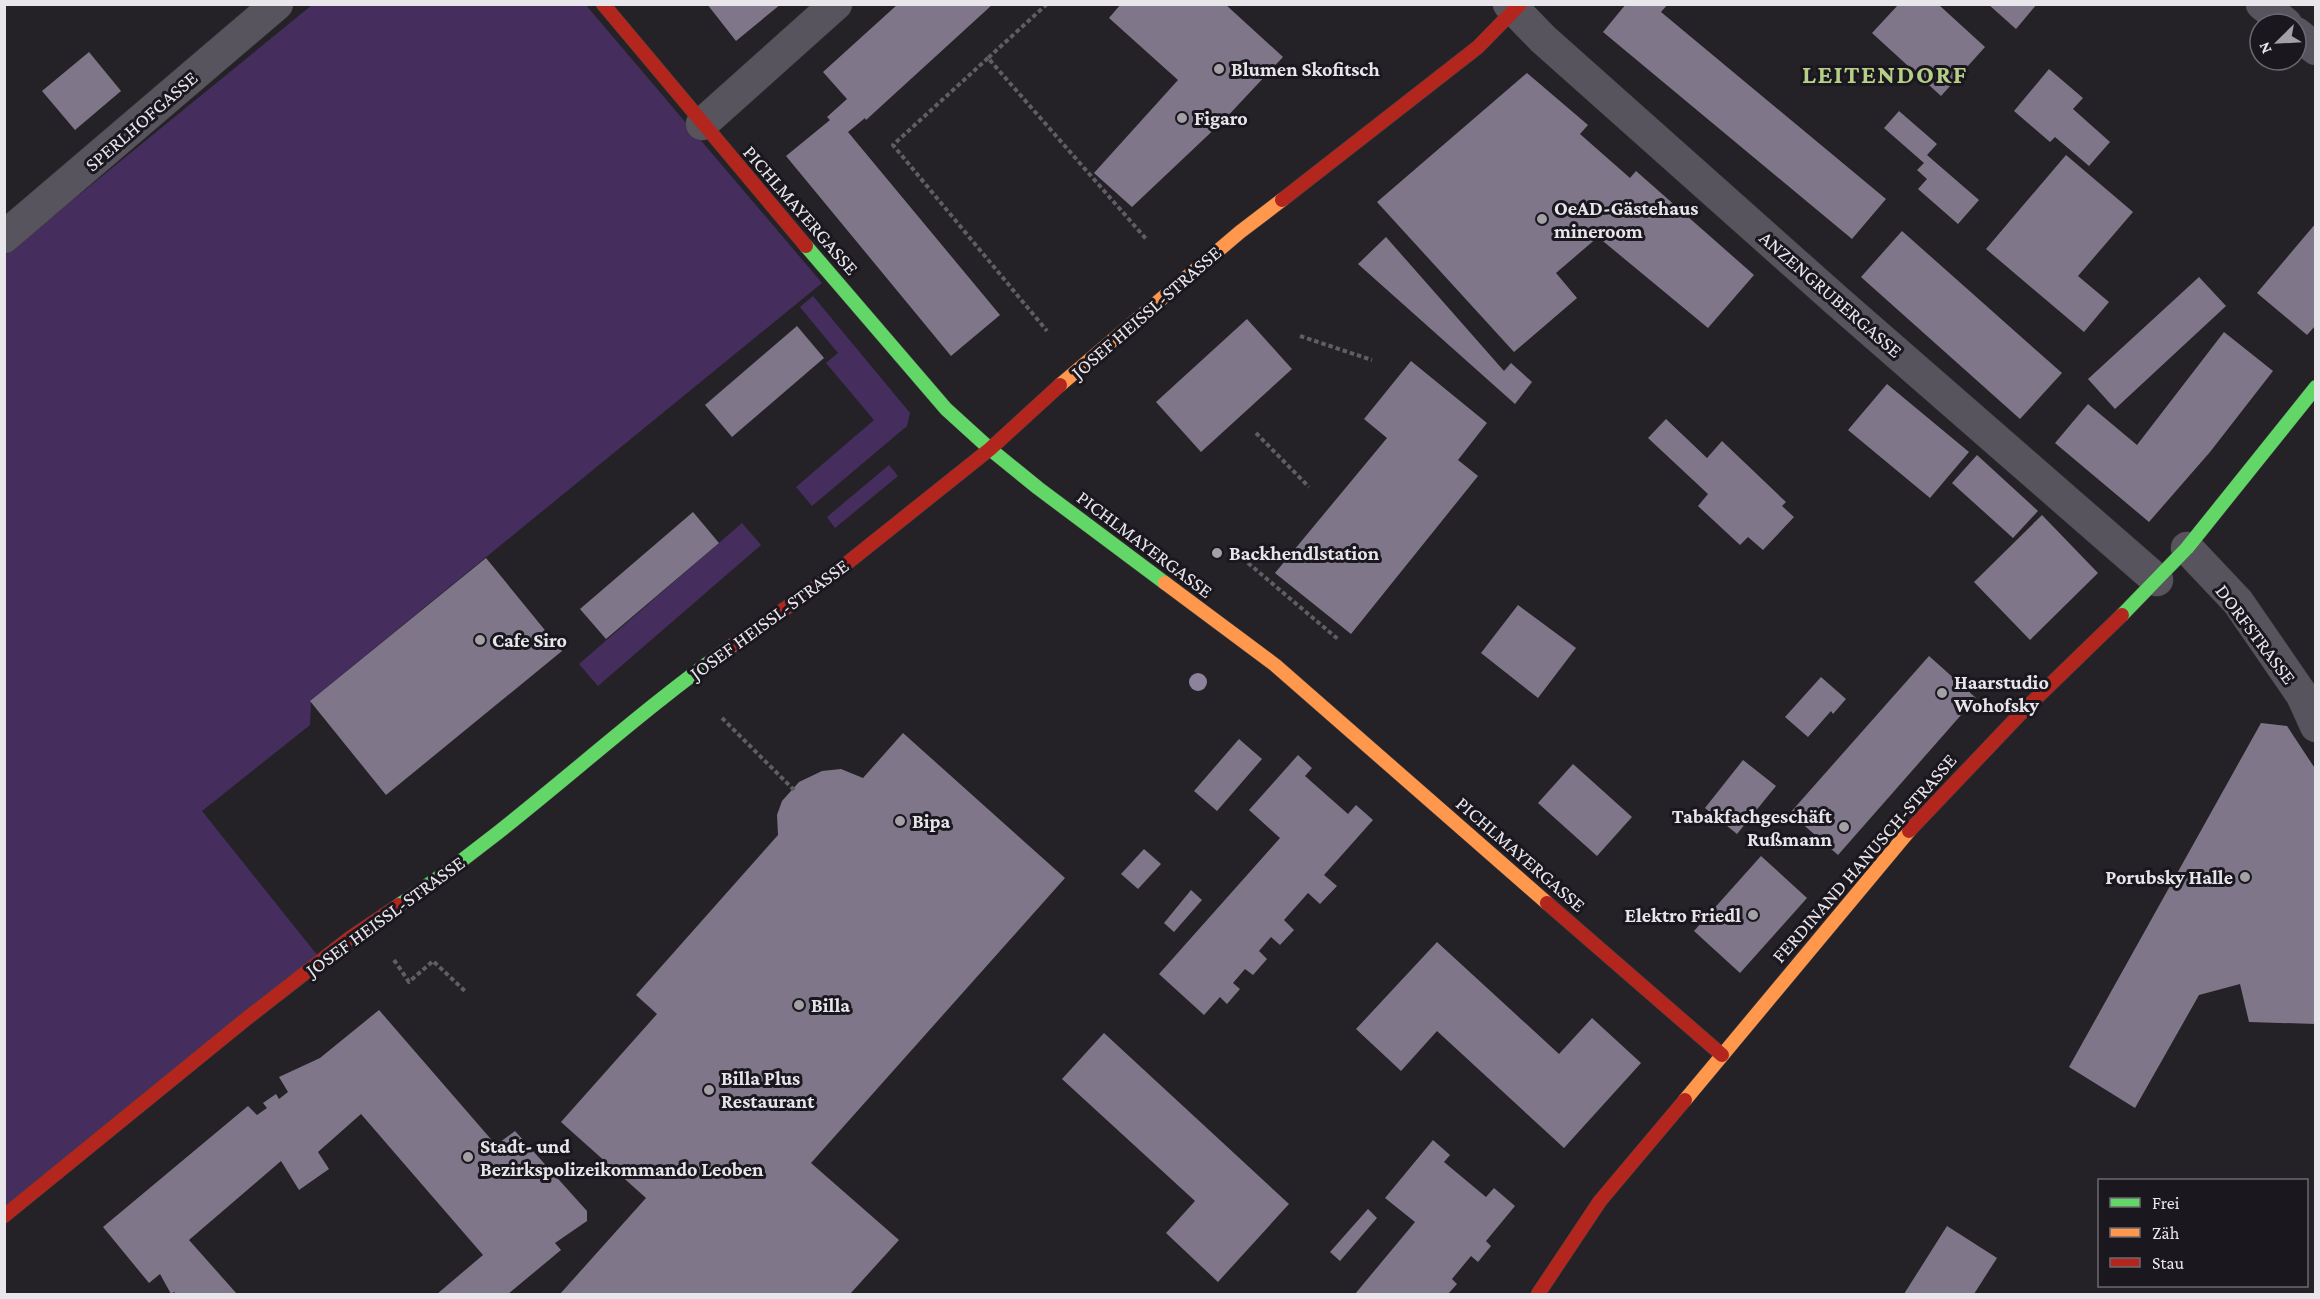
<svg xmlns="http://www.w3.org/2000/svg" width="2320" height="1299" viewBox="0 0 2320 1299" font-family="'Crimson Pro',serif">
	<style>
		.grass { fill: #452e5e }
		.building { fill: #7f7789 }
		.lines { fill: none; stroke-linecap: round; stroke-linejoin: round }
		.street-casing { stroke: #3f3e41; stroke-width: 33 }
		.fast-casing { stroke: #3f3e41; stroke-width: 15 }
		.slow-casing { stroke: #3f3e41; stroke-width: 15 }
		.jam-casing { stroke: #3f3e41; stroke-width: 15 }
		.path { stroke: #605d64; stroke-width: 4; stroke-dasharray: 4.5 3; stroke-linecap: butt }
		.street { stroke: #58545d; stroke-width: 32 }
		.fast { stroke: #63d668; stroke-width: 14 }
		.slow { stroke: #ff974d; stroke-width: 14 }
		.jam { stroke: #b3261e; stroke-width: 14 }
		.tree { fill: #8e839c }
		.poi-dot { fill: #a3a1a6; stroke: #1a171e; stroke-width: 2 }
		.labels { text-anchor: middle; stroke-width: 6; stroke-linejoin: round; paint-order: stroke }
		.poi-label { font-size: 20px; font-weight: bold; fill: #e8e5eb; stroke: #1a171e; text-anchor: start }
		.street-label { font-size: 20px; fill: #e8e5eb; stroke: #1a171e }
		.district-label { font-size: 26px; font-weight: bold; letter-spacing: 1.5px; fill: #b6cf87; stroke: #1a171e }
	</style>
	<rect width="100%" height="100%" fill="#242226"/>
	<g class="grass">
		<polygon points="585,4 822,283 311,700 310,725 202,811 322,961 4,1216 4,256 312,5"/>
		<polygon points="813,296 910,413 907,426 812,506 796,487 874,420 826,363 838,353 800,307"/>
		<polygon points="889,465 898,476 835,528 827,517"/>
		<polygon points="742,523 761,545 598,686 579,664"/>
	</g>
	<g class="building">
		<polygon points="707,4 781,4 736,41"/>
		<polygon points="898,4 993,4 866,120 865,118 848,132 1000,315 951,356 786,156 830,120 827,117 847,99 823,72"/>
		<polygon points="1121,4 1225,4 1283,57 1223,121 1132,207 1094,173 1178,80 1109,18"/>
		<polygon points="1626,4 1668,4 1661,12 1886,199 1852,239 1603,32"/>
		<polygon points="1988,4 2037,4 2016,29"/>
		<polygon points="1898,5 1939,5 1985,47 1941,96 1872,33"/>
		<polygon points="89,52 121,91 75,130 42,91"/>
		<polygon points="2049,69 2083,98 2073,109 2110,142 2089,166 2055,137 2050,142 2014,111"/>
		<polygon points="1527,73 1588,125 1580,134 1630,178 1636,171 1754,275 1708,328 1598,237 1556,273 1577,298 1514,352 1377,202"/>
		<polygon points="1899,111 1937,144 1927,155 1979,200 1958,224 1918,189 1927,179 1917,170 1924,163 1884,128"/>
		<polygon points="2066,155 2133,212 2078,276 2109,302 2084,332 1986,249"/>
		<polygon points="2316,223 2316,325 2307,335 2257,293"/>
		<polygon points="1902,231 2062,373 2020,419 1861,277"/>
		<polygon points="1386,237 1504,371 1511,363 1532,382 1515,404 1358,264"/>
		<polygon points="2199,277 2226,306 2115,409 2088,379"/>
		<polygon points="1247,319 1292,369 1201,452 1156,402"/>
		<polygon points="797,326 824,358 732,437 705,405"/>
		<polygon points="2224,332 2273,371 2210,452 2149,522 2055,443 2088,404 2137,445"/>
		<polygon points="1411,361 1487,423 1458,460 1478,476 1351,634 1275,573 1387,438 1364,419"/>
		<polygon points="1887,384 1969,452 1930,498 1848,430"/>
		<polygon points="1666,419 1707,458 1722,441 1786,502 1782,506 1794,517 1763,550 1748,537 1740,545 1698,506 1708,494 1648,438"/>
		<polygon points="1977,455 2038,511 2013,538 1952,483"/>
		<polygon points="693,512 719,543 606,639 580,609"/>
		<polygon points="2042,515 2098,573 2030,640 1974,582"/>
		<polygon points="486,558 562,651 386,795 310,701"/>
		<polygon points="1518,605 1576,648 1538,698 1481,653"/>
		<polygon points="1929,656 1976,698 1838,855 1790,813"/>
		<polygon points="1821,677 1846,699 1833,714 1831,711 1808,737 1785,717"/>
		<polygon points="2261,723 2287,726 2316,770 2316,1024 2249,1022 2240,984 2199,995 2135,1108 2069,1067"/>
		<polygon points="903,733 1065,878 811,1163 899,1240 850,1294 560,1294 646,1198 561,1122 657,1014 636,995 778,835 777,815 782,801 799,782 822,771 841,769 863,778"/>
		<polygon points="1239,739 1262,759 1217,811 1194,791"/>
		<polygon points="1298,755 1312,768 1305,776 1348,814 1356,805 1373,820 1324,875 1337,886 1320,904 1308,893 1284,920 1294,930 1280,945 1271,937 1259,951 1267,959 1253,975 1245,969 1233,983 1240,989 1227,1004 1220,997 1204,1015 1159,974 1280,838 1249,810"/>
		<polygon points="1743,760 1776,786 1737,834 1705,808"/>
		<polygon points="1573,764 1632,817 1597,856 1538,803"/>
		<polygon points="1144,849 1161,864 1138,889 1121,874"/>
		<polygon points="1761,856 1807,898 1740,973 1694,931"/>
		<polygon points="1191,890 1202,900 1174,932 1164,923"/>
		<polygon points="1437,942 1559,1054 1592,1018 1641,1063 1564,1148 1437,1031 1401,1071 1356,1029"/>
		<polygon points="379,1010 496,1145 515,1131 587,1211 587,1221 555,1243 561,1250 508,1294 437,1294 483,1255 361,1114 318,1152 329,1169 299,1190 281,1161 189,1240 237,1294 176,1294 174,1292 171,1294 160,1274 149,1283 103,1227 248,1106 257,1115 267,1108 263,1103 276,1094 279,1099 288,1092 279,1077 320,1058"/>
		<polygon points="1104,1033 1289,1204 1218,1282 1166,1233 1195,1201 1062,1079"/>
		<polygon points="1433,1140 1450,1155 1444,1162 1486,1197 1494,1188 1515,1206 1486,1241 1491,1246 1478,1262 1471,1256 1452,1279 1457,1284 1448,1294 1355,1294 1415,1222 1385,1198"/>
		<polygon points="1368,1209 1377,1218 1340,1261 1330,1252"/>
		<polygon points="1947,1226 1997,1258 1974,1294 1904,1294"/>
	</g>
	<g class="lines">
		<g class="street-casing">
			<g id="street">
				<polyline points="1509,4 1543,39 1836,300 2157,580"/>
				<polyline points="2262,4 2286,24"/>
				<polyline points="2296,33 2316,49"/>
				<polyline points="702,124 836,4"/>
				<polyline points="4,237 277,4"/>
				<polyline points="2187,548 2238,602 2302,695 2316,726"/>
			</g>
		</g>
		<g class="fast-casing">
			<g id="fast">
				<polyline points="806,246 946,409 990,449 1038,488 1165,583"/>
				<polyline points="2122,615 2187,548 2316,387"/>
				<path d="M399 905C517 827 617 727 733 645"/>
			</g>
		</g>
		<g class="slow-casing">
			<g id="slow">
				<polyline points="1060,385 1240,232 1282,200"/>
				<polyline points="1165,583 1275,665 1547,903"/>
				<polyline points="1685,1100 1909,831"/>
			</g>
		</g>
		<g class="jam-casing">
			<g id="jam">
				<polyline points="603,4 806,246"/>
				<polyline points="1282,200 1478,47 1520,4"/>
				<polyline points="733,645 826,580 990,449 1060,385"/>
				<polyline points="1909,831 2024,710 2122,615"/>
				<polyline points="1547,903 1722,1055"/>
				<polyline points="4,1216 246,1019 350,938 399,905"/>
				<polyline points="1538,1294 1600,1201 1685,1100"/>
			</g>
		</g>
		<g class="path">
			<polyline points="1047,4 988,58 1147,240"/>
			<polyline points="988,58 893,145 1047,331"/>
			<polyline points="1300,336 1372,360"/>
			<polyline points="1256,433 1309,487"/>
			<polyline points="1248,563 1339,640"/>
			<polyline points="722,718 796,792"/>
			<polyline points="394,960 409,982 433,961 466,992"/>
		</g>
		<use href="#street" class="street"/>
		<use href="#fast" class="fast"/>
		<use href="#slow" class="slow"/>
		<use href="#jam" class="jam"/>
	</g>
	<circle class="tree" cx="1198" cy="682" r="9"/>
	<g class="poi-dot">
		<circle cx="1219" cy="69" r="6"/>
		<circle cx="1182" cy="118" r="6"/>
		<circle cx="1542" cy="219" r="6"/>
		<circle cx="1217" cy="553" r="6"/>
		<circle cx="480" cy="640" r="6"/>
		<circle cx="1942" cy="693" r="6"/>
		<circle cx="900" cy="821" r="6"/>
		<circle cx="1844" cy="827" r="6"/>
		<circle cx="2245" cy="877" r="6"/>
		<circle cx="1753" cy="915" r="6"/>
		<circle cx="799" cy="1005" r="6"/>
		<circle cx="709" cy="1090" r="6"/>
		<circle cx="468" cy="1157" r="6"/>
	</g>
	<g class="labels">
		<g class="poi-label">
			<text x="1231" y="76">Blumen Skofitsch</text>
			<text x="1194" y="125">Figaro</text>
			<text x="1554" y="215">OeAD-Gästehaus<tspan x="1554" dy="23">mineroom</tspan></text>
			<text x="1229" y="560">Backhendlstation</text>
			<text x="492" y="647">Cafe Siro</text>
			<text x="1954" y="689">Haarstudio<tspan x="1954" dy="23">Wohofsky</tspan></text>
			<text x="1832" y="823" text-anchor="end">Tabakfachgeschäft<tspan x="1832" dy="23">Rußmann</tspan></text>
			<text x="912" y="828">Bipa</text>
			<text x="2233" y="884" text-anchor="end">Porubsky Halle</text>
			<text x="1741" y="922" text-anchor="end">Elektro Friedl</text>
			<text x="811" y="1012">Billa</text>
			<text x="721" y="1085">Billa Plus<tspan x="721" dy="23">Restaurant</tspan></text>
			<text x="480" y="1153">Stadt- und<tspan x="480" dy="23">Bezirkspolizeikommando Leoben</tspan></text>
		</g>
		<g class="street-label">
			<text transform="translate(141 121) rotate(-41)" y="7">SPERLHOFGASSE</text>
			<text transform="translate(801 210) rotate(49)" y="7">PICHLMAYERGASSE</text>
			<text transform="translate(1831 294) rotate(41)" y="7">ANZENGRUBERGASSE</text>
			<text transform="translate(1146 312) rotate(-41)" y="7">JOSEF HEISSL-STRASSE</text>
			<text transform="translate(1145 544) rotate(37)" y="7">PICHLMAYERGASSE</text>
			<text transform="translate(769 619) rotate(-36)" y="7">JOSEF HEISSL-STRASSE</text>
			<text transform="translate(2256 634) rotate(53)" y="7">DORFSTRASSE</text>
			<text transform="translate(1521 854) rotate(41)" y="7">PICHLMAYERGASSE</text>
			<text transform="translate(1864 858) rotate(-49)" y="7">FERDINAND HANUSCH-STRASSE</text>
			<text transform="translate(385 916) rotate(-36)" y="7">JOSEF HEISSL-STRASSE</text>
		</g>
		<g class="district-label">
			<text x="1885" y="83">LEITENDORF</text>
		</g>
	</g>
	<rect width="2320" height="1299" fill="none" stroke="#e8e5eb" stroke-width="12"/>
	<rect x="2098" y="1179" width="210" height="108" fill="#1a171e" stroke="#6c6970" stroke-width="1.5"/>
	<rect x="2110" y="1198" width="30" height="9" fill="#63d668" stroke="#6c6970" stroke-width="1.5"/>
	<text x="2152" y="1209" font-size="18" fill="#e8e5eb">Frei</text>
	<rect x="2110" y="1228" width="30" height="9" fill="#ff974d" stroke="#6c6970" stroke-width="1.5"/>
	<text x="2152" y="1239" font-size="18" fill="#e8e5eb">Zäh</text>
	<rect x="2110" y="1258" width="30" height="9" fill="#b3261e" stroke="#6c6970" stroke-width="1.5"/>
	<text x="2152" y="1269" font-size="18" fill="#e8e5eb">Stau</text>
	<g transform="translate(2278 42) rotate(246)"><circle r="28" fill="#1a171e" stroke="#6c6970" stroke-width="1.5"/>
	<path d="M0-4.5L10 22L0 15L-10 22Z" fill="#a3a1a6"/>
	<text y="-9" font-size="16" font-weight="bold" text-anchor="middle" fill="#e8e5eb">N</text>
	</g>
</svg>
